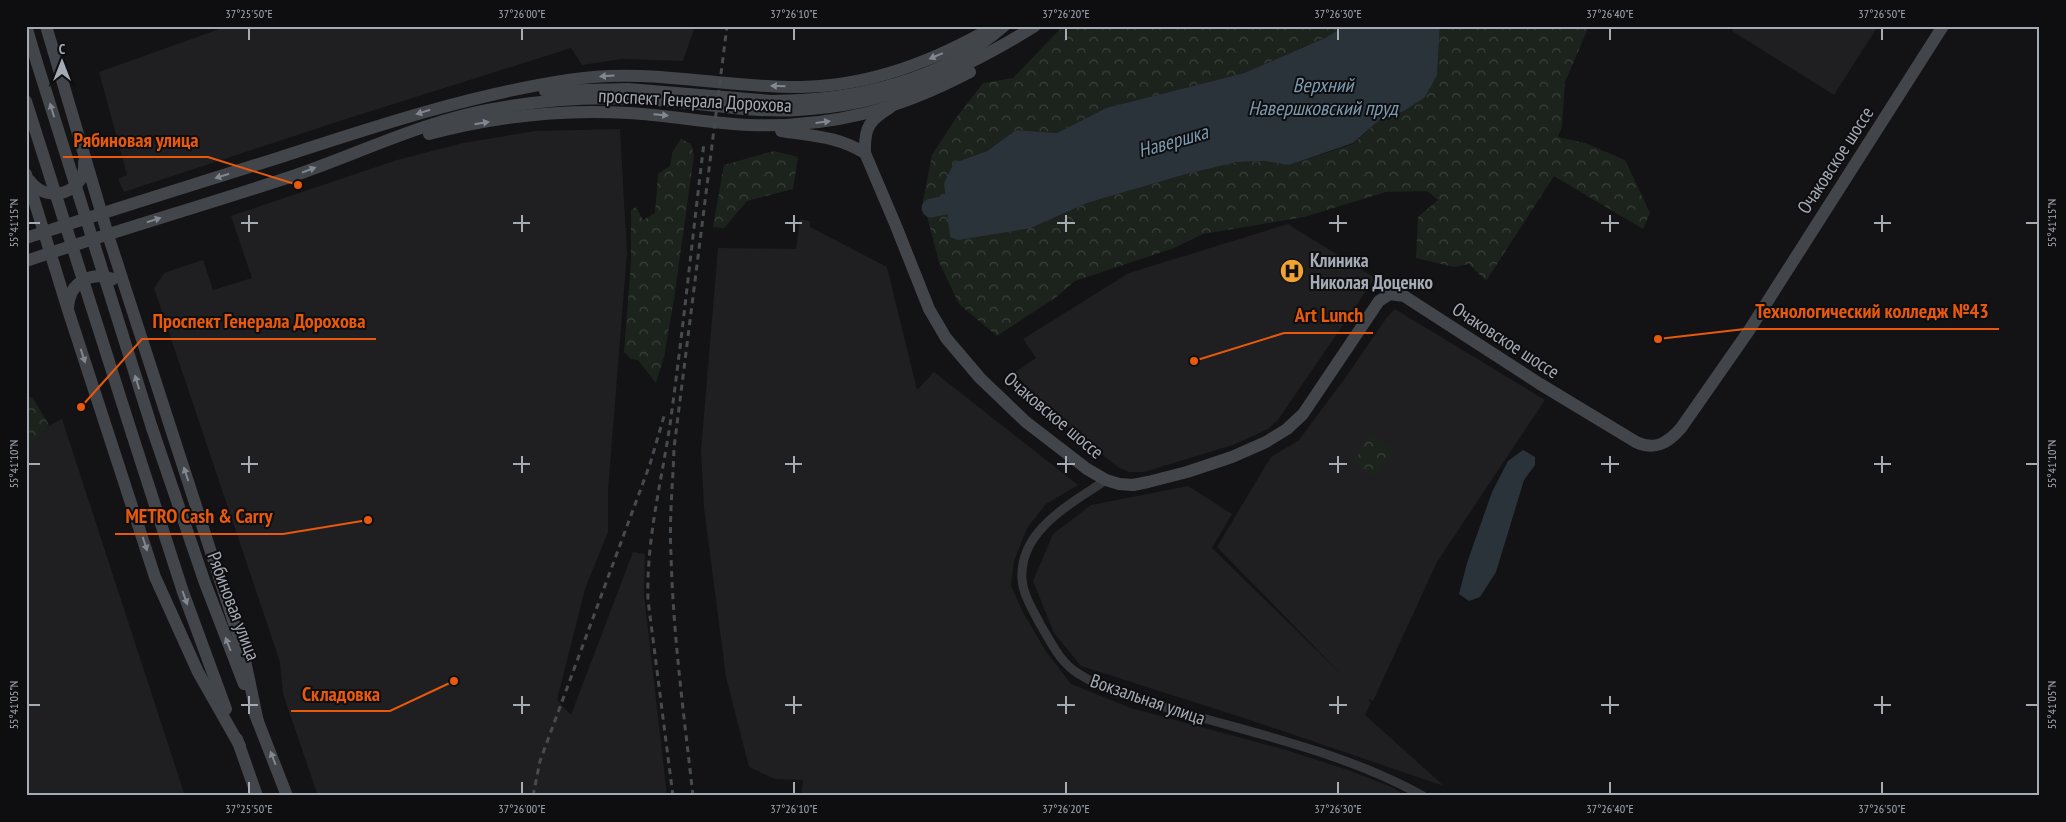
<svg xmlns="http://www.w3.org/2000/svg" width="2066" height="822" viewBox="0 0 2066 822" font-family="'PT Sans Narrow',sans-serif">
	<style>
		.built { fill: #1f1f22 }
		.forest { fill: url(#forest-crowns) }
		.water { fill: #2a3339 }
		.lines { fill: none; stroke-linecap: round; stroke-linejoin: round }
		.river { stroke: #2a3339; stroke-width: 19 }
		.street { stroke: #34363a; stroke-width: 9 }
		.secondary { stroke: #42454a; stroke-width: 12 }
		.rail { stroke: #474a4f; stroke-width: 3; stroke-dasharray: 6 5; stroke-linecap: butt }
		.secondary-bridge { stroke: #42454a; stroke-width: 12 }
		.oneway { fill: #828790 }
		.ticks { fill: none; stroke: #a5abb5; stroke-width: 2 }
		.labels { text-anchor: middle; stroke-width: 4; stroke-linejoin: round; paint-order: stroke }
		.street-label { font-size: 19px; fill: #a5abb5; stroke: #0e0e10 }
		.poi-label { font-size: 19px; font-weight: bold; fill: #a5abb5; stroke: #0e0e10; text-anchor: start }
		.water-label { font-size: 20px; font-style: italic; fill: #7c9bb0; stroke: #0e0e10 }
		.leader { fill: none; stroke: #e8590c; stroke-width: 2 }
		.callout-dot { fill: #e8590c; stroke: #0e0e10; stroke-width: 2 }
		.callout-label { font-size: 20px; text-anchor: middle; font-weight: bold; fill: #e8590c; stroke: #0e0e10; stroke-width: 4; stroke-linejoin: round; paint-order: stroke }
		.neatline { fill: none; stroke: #a5abb5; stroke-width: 2 }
		.ticks-label { font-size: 12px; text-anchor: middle; fill: #a5abb5 }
	</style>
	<defs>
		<pattern id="forest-crowns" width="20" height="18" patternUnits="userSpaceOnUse" patternTransform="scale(1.25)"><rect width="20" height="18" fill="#1c231c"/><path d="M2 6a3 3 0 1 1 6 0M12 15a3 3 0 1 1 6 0" fill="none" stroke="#3a403b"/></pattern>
	</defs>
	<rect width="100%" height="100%" fill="#131315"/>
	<g class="built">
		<polygon points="228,26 695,26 683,61 622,59 582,65 571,48 346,119 124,192 118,179 127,175 99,72"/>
		<polygon points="1735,26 1878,26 1834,95 1732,31"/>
		<polygon points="620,129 627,253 608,490 608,532 585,589 557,700 571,715 633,552 645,554 644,594 667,796 318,796 283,694 280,662 154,288 164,273 203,260 213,290 252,278 231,216 397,160 463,143 535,131"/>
		<polygon points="800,219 810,221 810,227 887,267 917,390 934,372 1078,485 1046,504 1027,528 1014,561 1011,586 1023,612 1045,650 1071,684 1131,708 1286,750 1351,771 1394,788 1405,796 801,796 803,780 775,779 749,767 726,677 704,508 701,451 718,248 796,249"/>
		<polygon points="1288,224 1375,278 1278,420 1268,429 1233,445 1144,472 1129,472 1118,467 1062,423 1014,373 1036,358 1023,339 1129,273"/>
		<polygon points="1395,309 1545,400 1437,562 1373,701 1367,699 1371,703 1365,715 1444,786 1247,719 1081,666 1054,633 1033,581 1053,534 1091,505 1188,486 1232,514 1212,548 1345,678 1217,547 1271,457 1299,440 1348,374 1387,317"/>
		<polygon points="62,419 185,796 26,796 26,438"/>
	</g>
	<g class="forest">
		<polygon points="1063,26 1345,26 1325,38 1244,73 1106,108 1057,133 1016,130 987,151 954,163 1031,228 1087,203 1183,175 1237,162 1264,161 1289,165 1353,144 1383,117 1404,111 1437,75 1440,26 1589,26 1565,82 1562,126 1558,137 1585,143 1625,160 1650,213 1643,229 1554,176 1486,281 1469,264 1454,267 1416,258 1418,217 1438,200 1427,191 1386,192 1304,217 1203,234 1174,248 1075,281 1055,298 997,336 959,304 939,262 923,201 932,155 956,118 983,83 1013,78"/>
		<polygon points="681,139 691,144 694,155 674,299 664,357 656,383 638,360 631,359 624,352 631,262 631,210 636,207 643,220 655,213 658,174 670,166 673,151"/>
		<polygon points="774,151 798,157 793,189 747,201 724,228 713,227 724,165"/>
		<polygon points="32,397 49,425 26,449 26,399"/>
		<polygon points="1370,435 1394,449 1376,477 1353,463"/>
	</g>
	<g class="water">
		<polygon points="1345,26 1440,26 1437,75 1425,97 1404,111 1383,117 1353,143 1289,165 1264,161 1237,162 1183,175 1087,203 1031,228 958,240 950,237 944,183 954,163 987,151 1016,130 1057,133 1106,108 1244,73 1325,38"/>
		<polygon points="1523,450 1535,457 1535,465 1524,480 1496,572 1480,597 1469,601 1459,594 1467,563 1492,492 1508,461"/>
	</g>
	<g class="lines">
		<polyline class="river" points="931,208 971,200"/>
		<path class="street" d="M1106 480C1071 504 1019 530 1022 579 1023 595 1033 610 1040 624 1051 642 1060 663 1079 674 1110 694 1149 702 1185 713 1265 736 1350 755 1423 796"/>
		<g class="secondary">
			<polyline points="26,26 37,63"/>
			<polyline points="46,26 108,235 243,651 258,722"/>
			<path d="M545 91 628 89 772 101C854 101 941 81 1004 26"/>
			<path d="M891 107C870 120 864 126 865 153L896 226 929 309 946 338 980 378 1026 422 1087 469 1106 480 1119 484 1133 485 1148 482 1187 472 1232 457 1266 442 1287 429 1303 414 1379 301 1390 294 1404 296 1540 384 1636 442C1655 451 1668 443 1681 428L1748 332 1943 26"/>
			<path d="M781 131C812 136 837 136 865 153"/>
			<path d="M429 134C493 117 562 109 628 113 668 115 708 123 749 125 830 128 898 110 970 72"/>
			<polyline points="26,174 68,310 155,577 198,672 240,746"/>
			<path d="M30 181C47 205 87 193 84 162"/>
			<path d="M26 238C111 210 196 184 281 157 376 126 470 95 568 80 650 67 720 88 800 87 871 86 934 61 995 26"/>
			<path d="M26 261C115 231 205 205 293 176 360 153 424 121 493 109 547 99 601 96 656 100 704 103 751 113 798 110 886 106 961 72 1035 26"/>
			<path d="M68 308C69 282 91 271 113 279"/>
			<polyline points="152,428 205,583 244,684"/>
			<polyline points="132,434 183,592 226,709"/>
			<polyline points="255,714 287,796"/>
			<polyline points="237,739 257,796"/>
		</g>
		<g class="rail">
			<polyline points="533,796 540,761 650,464 665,413"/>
			<path d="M673 796 648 600C646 535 664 473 672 410 684 321 693 232 704 143"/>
			<path d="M693 796C684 715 673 635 671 554 669 518 673 483 674 448L727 26"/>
		</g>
		<g class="secondary-bridge">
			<polyline points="37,63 152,428"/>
			<polyline points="26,101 132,434"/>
		</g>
	</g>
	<defs><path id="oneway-solid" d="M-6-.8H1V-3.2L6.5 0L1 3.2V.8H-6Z" transform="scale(1.25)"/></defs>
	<g class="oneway">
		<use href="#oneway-solid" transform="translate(936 56) rotate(157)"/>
		<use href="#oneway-solid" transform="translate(607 76) rotate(176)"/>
		<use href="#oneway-solid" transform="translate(778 86) rotate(-178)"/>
		<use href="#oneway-solid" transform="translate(52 110) rotate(-107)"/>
		<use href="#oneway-solid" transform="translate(423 112) rotate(163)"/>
		<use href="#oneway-solid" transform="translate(661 115) rotate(5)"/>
		<use href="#oneway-solid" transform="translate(823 122) rotate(-7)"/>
		<use href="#oneway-solid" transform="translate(482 123) rotate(-9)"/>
		<use href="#oneway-solid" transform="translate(309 170) rotate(-21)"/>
		<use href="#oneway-solid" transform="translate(222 176) rotate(162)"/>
		<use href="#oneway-solid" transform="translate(154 220) rotate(-18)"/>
		<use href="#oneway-solid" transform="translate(83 356) rotate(72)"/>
		<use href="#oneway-solid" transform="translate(137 382) rotate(-107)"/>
		<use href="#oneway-solid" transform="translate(186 474) rotate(-108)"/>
		<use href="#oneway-solid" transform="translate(145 544) rotate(72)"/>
		<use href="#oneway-solid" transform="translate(185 598) rotate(70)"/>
		<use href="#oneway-solid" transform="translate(228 644) rotate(-111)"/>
		<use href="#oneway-solid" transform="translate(273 758) rotate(-111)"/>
	</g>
	<path class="ticks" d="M249 28V40M522 28V40M794 28V40M1066 28V40M1338 28V40M1610 28V40M1882 28V40M249 215V232M522 215V232M794 215V232M1066 215V232M1338 215V232M1610 215V232M1882 215V232M28 223H40M241 223H258M513 223H530M785 223H802M1057 223H1075M1329 223H1347M1601 223H1619M1874 223H1891M2026 223H2038M249 456V473M522 456V473M794 456V473M1066 456V473M1338 456V473M1610 456V473M1882 456V473M28 464H40M241 464H258M513 464H530M785 464H802M1057 464H1075M1329 464H1347M1601 464H1619M1874 464H1891M2026 464H2038M249 696V714M522 696V714M794 696V714M1066 696V714M1338 696V714M1610 696V714M1882 696V714M28 705H40M241 705H258M513 705H530M785 705H802M1057 705H1075M1329 705H1347M1601 705H1619M1874 705H1891M2026 705H2038M249 782V794M522 782V794M794 782V794M1066 782V794M1338 782V794M1610 782V794M1882 782V794"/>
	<defs>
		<g id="hospital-disc" transform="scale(1.25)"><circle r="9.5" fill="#f0a330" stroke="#0e0e10"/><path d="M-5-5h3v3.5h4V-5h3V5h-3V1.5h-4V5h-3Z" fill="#111"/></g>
	</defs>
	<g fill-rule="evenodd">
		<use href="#hospital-disc" x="1292" y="271"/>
	</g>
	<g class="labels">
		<g class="street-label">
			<text transform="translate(695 100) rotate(3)" y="7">проспект Генерала Дорохова</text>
			<text transform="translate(1835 160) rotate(-57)" y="7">Очаковское шоссе</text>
			<text transform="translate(1506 340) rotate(33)" y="7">Очаковское шоссе</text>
			<text transform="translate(1054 415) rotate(40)" y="7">Очаковское шоссе</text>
			<text transform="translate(234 606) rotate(69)" y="7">Рябиновая улица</text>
			<text transform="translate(1148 699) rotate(19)" y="7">Вокзальная улица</text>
		</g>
		<g class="poi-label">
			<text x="1310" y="267">Клиника<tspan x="1310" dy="22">Николая Доценко</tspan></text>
		</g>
		<g class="water-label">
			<text x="1323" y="92">Верхний<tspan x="1323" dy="23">Навершковский пруд</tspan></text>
			<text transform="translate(1173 141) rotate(-16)" y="7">Навершка</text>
		</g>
	</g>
	<path class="leader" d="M298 185L208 157H63M1658 339L1745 329H1999M1194 361L1284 333H1373M81 407L142 339H376M368 520L283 534H115M454 681L390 711H291"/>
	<g class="callout-dot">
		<circle cx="298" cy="185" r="5"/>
		<circle cx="1658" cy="339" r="5"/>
		<circle cx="1194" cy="361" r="5"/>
		<circle cx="81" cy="407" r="5"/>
		<circle cx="368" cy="520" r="5"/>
		<circle cx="454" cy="681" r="5"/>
	</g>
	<g class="callout-label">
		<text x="136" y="147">Рябиновая улица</text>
		<text x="1872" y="318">Технологический колледж №43</text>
		<text x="1329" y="322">Art Lunch</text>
		<text x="259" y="328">Проспект Генерала Дорохова</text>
		<text x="199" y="523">METRO Cash &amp; Carry</text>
		<text x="341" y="701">Складовка</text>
	</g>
	<rect width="2066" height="822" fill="none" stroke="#0e0e10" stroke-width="55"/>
	<g transform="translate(62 62)" stroke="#0e0e10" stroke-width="4" paint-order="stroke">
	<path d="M0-4L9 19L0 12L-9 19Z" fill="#a5abb5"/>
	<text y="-8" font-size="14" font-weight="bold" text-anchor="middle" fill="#a5abb5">С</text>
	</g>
	<rect x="28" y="28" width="2010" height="766" class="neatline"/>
	<g class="ticks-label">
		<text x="249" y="18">37°25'50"E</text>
		<text x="522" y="18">37°26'00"E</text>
		<text x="794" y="18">37°26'10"E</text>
		<text x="1066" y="18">37°26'20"E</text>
		<text x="1338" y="18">37°26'30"E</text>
		<text x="1610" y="18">37°26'40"E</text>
		<text x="1882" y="18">37°26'50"E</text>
		<text transform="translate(14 223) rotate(-90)" y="4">55°41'15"N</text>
		<text transform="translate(2052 223) rotate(-90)" y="4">55°41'15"N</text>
		<text transform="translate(14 464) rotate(-90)" y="4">55°41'10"N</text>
		<text transform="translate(2052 464) rotate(-90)" y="4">55°41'10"N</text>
		<text transform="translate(14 705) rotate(-90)" y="4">55°41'05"N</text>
		<text transform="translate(2052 705) rotate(-90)" y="4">55°41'05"N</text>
		<text x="249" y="813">37°25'50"E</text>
		<text x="522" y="813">37°26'00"E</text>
		<text x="794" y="813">37°26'10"E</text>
		<text x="1066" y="813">37°26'20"E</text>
		<text x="1338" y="813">37°26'30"E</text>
		<text x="1610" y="813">37°26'40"E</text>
		<text x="1882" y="813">37°26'50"E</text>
	</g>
</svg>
